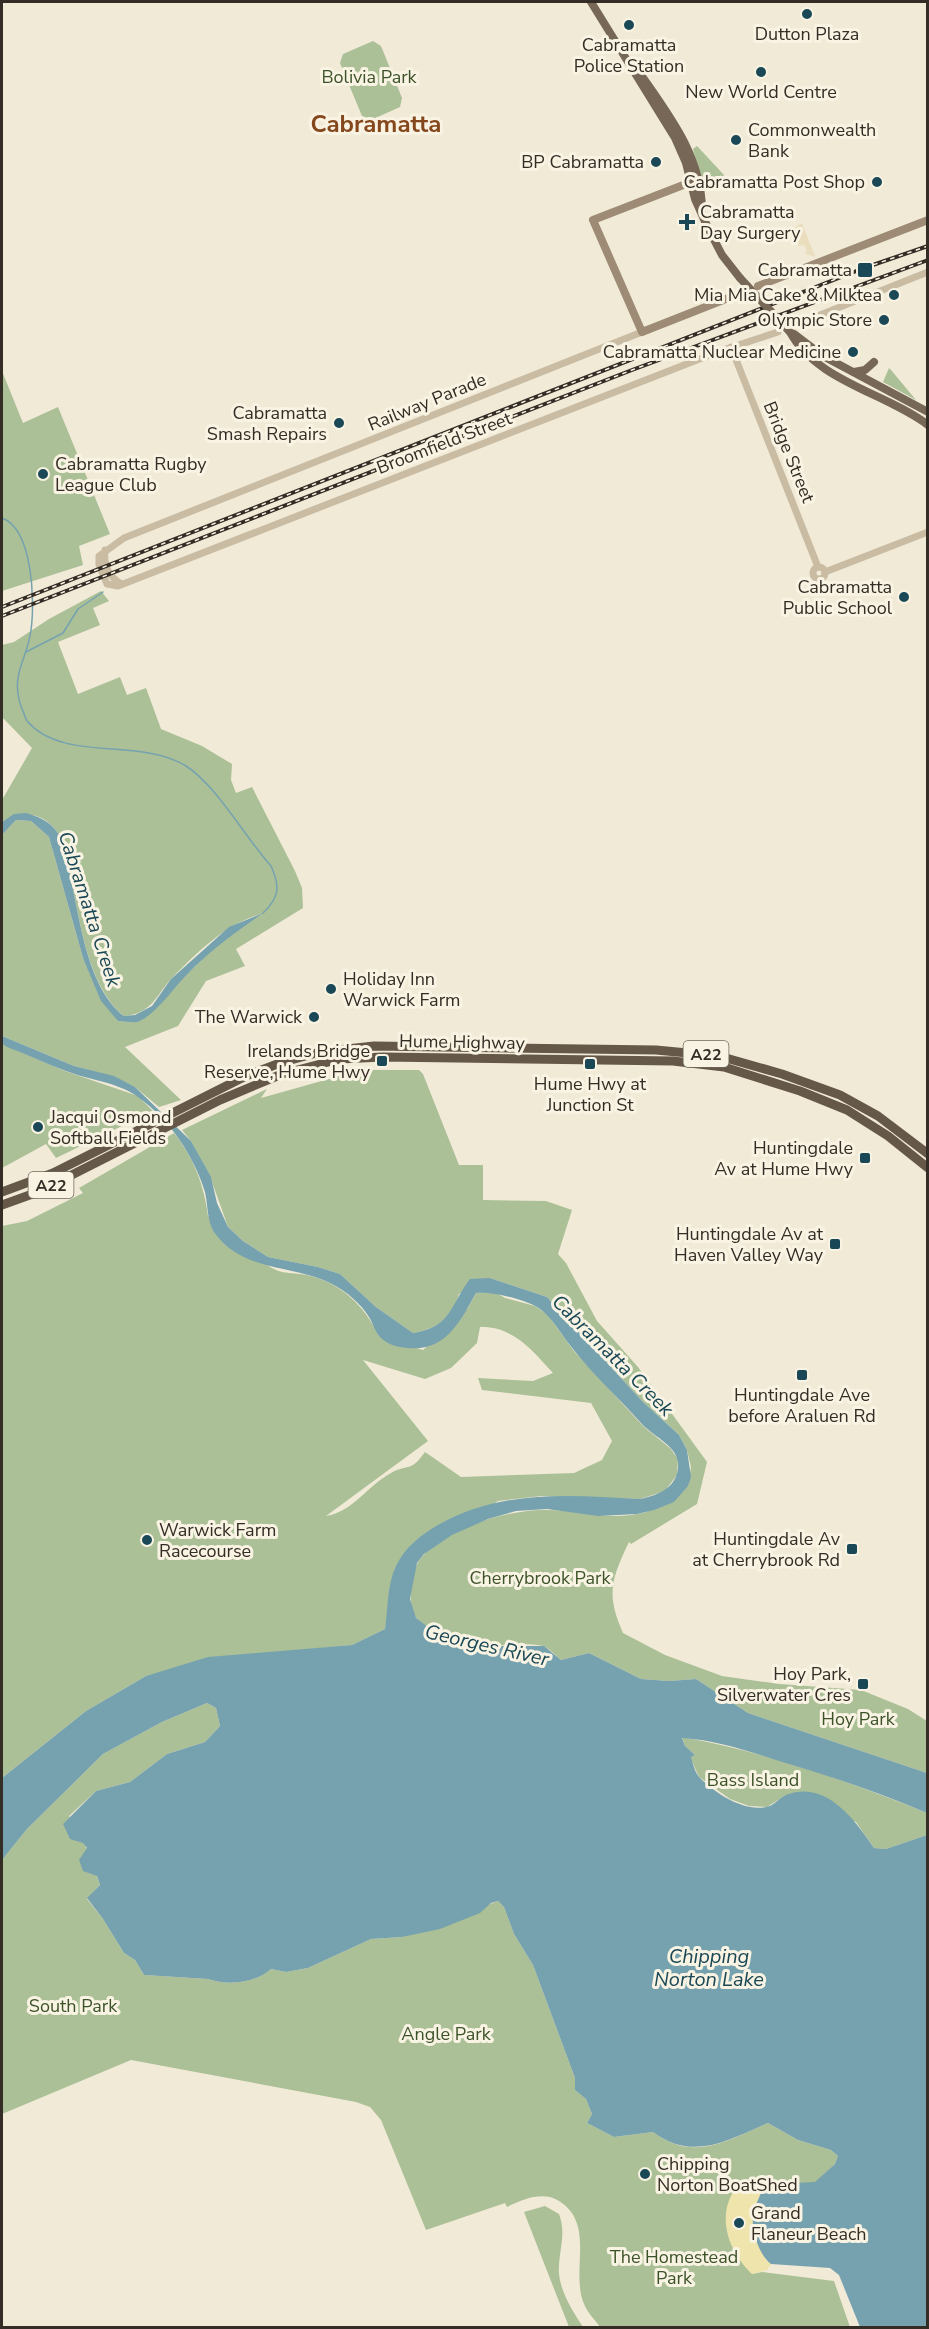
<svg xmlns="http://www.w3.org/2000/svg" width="929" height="2329" viewBox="0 0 929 2329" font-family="'Nunito Sans',sans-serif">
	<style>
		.green { fill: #abc097; fill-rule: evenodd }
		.sand { fill: #efe4ac }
		.plaza { fill: #eadebe }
		.water { fill: #76a2af }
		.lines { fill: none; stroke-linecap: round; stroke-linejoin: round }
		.stream { stroke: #76a2af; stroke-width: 1.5 }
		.tertiary { stroke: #c9bca3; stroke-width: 7 }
		.secondary { stroke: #9d8b75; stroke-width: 8 }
		.primary { stroke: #776756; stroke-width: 8 }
		.trunk { stroke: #665849; stroke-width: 9 }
		.rail-casing { stroke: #342d25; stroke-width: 4 }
		.rail { stroke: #f9f3e3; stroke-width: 1.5; stroke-dasharray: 4.5; stroke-linecap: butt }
		.primary-bridge { stroke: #776756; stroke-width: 8 }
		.poi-dot { fill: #1a4856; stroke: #f9f3e3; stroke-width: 2 }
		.labels { text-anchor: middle; stroke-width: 6; stroke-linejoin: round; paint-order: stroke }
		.shield { fill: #f9f3e3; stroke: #6f685e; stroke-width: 1.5 }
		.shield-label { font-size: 16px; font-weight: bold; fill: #342d25 }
		.poi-label { font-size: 18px; fill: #342d25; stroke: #f9f3e3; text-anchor: end }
		.park-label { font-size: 18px; fill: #3c5329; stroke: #f9f3e3 }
		.street-label { font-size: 18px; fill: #342d25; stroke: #f9f3e3 }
		.water-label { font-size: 20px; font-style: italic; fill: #1a4856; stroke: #f9f3e3 }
		.district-label { font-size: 24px; font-weight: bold; fill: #85481d; stroke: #f9f3e3 }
	</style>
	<rect width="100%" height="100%" fill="#f1ead7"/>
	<g class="green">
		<polygon points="373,41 381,46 402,98 400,107 371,120 362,116 340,63 343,54"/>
		<polygon points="697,146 724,175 723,177 701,178 693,149"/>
		<polygon points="889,368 891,370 916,400 883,382"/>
		<polygon points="2,371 23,423 58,407 110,534 79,546 83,565 2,591"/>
		<path d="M101 591 109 601 93 608 100 625 58 642 78 694 120 677 127 695 146 688 161 729 202 746 232 764 231 780 236 793 252 787 295 871 302 888 303 908 236 949 245 966 206 981 178 1026 125 1047 181 1100 159 1107 135 1087 114 1077 74 1066 2 1036V835L16 820 31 821 49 837 83 958 118 1021 137 1022 210 952 232 933 261 914C227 923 197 952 172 978 156 995 152 1014 124 1016 86 986 80 916 69 872 66 860 64 843 57 832 44 812 20 810 2 822V800L32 748 2 717V645L14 642 49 619Z"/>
		<polygon points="2,1044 65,1071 138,1096 153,1111 56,1158 46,1144 2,1168"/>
		<path d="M361 1070H419L423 1074 459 1165H483V1200L546 1201 572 1210 558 1254 566 1263 597 1321 638 1367 707 1462 697 1504 631 1544 629 1542C611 1580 606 1594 623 1633L665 1655 722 1676 779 1684 861 1690 908 1709 927 1721V1773L748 1713 696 1679 669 1681 641 1679 589 1653 561 1660C556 1656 549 1648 543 1646 527 1642 505 1646 488 1646 471 1646 428 1631 417 1619 408 1609 411 1591 412 1579 418 1533 507 1509 546 1510 577 1510 605 1520 637 1514 657 1511 672 1498 688 1486L691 1467 687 1450 679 1435 642 1401 547 1297 490 1278 459 1294C452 1318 437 1329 413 1333L376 1307 340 1274 318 1267 268 1257 243 1241 228 1227 211 1179 191 1141 182 1130 267 1089 261 1098Z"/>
		<path d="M174 1133C194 1158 204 1185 208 1216 224 1229 259 1262 274 1269 283 1274 297 1273 307 1275 341 1283 364 1305 379 1336L423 1350 468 1308 476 1293 493 1291 505 1298 535 1306 548 1315 573 1350 644 1427 670 1448 678 1459 677 1475 665 1491 640 1499 541 1496 498 1501 395 1568 385 1629 352 1645 241 1656 146 1676 86 1711 2 1778V1226L27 1221 83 1193 79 1188ZM480 1327C513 1326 532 1350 553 1373L533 1381 478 1378 482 1390 591 1403 612 1441 602 1460 574 1473 461 1477 425 1452C410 1473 409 1463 391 1473 368 1485 353 1512 326 1516L428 1441 363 1360 425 1379 451 1368 477 1343Z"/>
		<path d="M207 1703 216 1708 220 1726 205 1742 167 1754 130 1782 96 1791 69 1816 87 1849 100 1885 87 1899 103 1919 124 1953 135 1960 144 1975 208 1979C228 1986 256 1983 271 1969L286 1972 308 1968 371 1939 402 1937 498 1901 504 1907 514 1934 533 1965 575 2078V2090L586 2099 592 2114 587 2123 614 2137 653 2132C694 2163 728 2140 768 2123L798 2140 831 2150 838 2156 835 2164 815 2183 775 2184 761 2192 758 2182 752 2274 762 2272 834 2281 850 2327H600C595 2320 587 2312 584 2304 570 2271 596 2224 559 2201 543 2191 523 2199 507 2207L505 2203 426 2230 381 2120 370 2107 356 2102 131 2060 2 2114V1860L27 1829 103 1754 162 1722Z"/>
		<path d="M682 1737C766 1752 848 1781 927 1813V1835L886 1849 874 1848 856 1822 786 1795 767 1807 749 1806 730 1799 699 1777 690 1757 695 1755 685 1746Z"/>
		<path d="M545 2206 559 2214C566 2233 560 2246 559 2266 557 2287 572 2310 583 2327H569L524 2212Z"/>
	</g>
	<path class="sand" d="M758 2182 761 2192 753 2214 766 2260 771 2264 767 2270 752 2274C728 2251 715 2215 737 2186Z"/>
	<polygon class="plaza" points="802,223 815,256 815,257 804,253 807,251 804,245 799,246 790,230"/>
	<g class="water">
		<path d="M26 813C37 816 50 821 57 832 64 842 66 860 69 871 80 916 86 987 124 1016L135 1015 152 1006 171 979 229 927 263 913C226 939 198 959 169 995 161 1004 149 1018 137 1022 132 1023 124 1021 118 1021L101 1001 83 958 49 837 31 821 16 820 2 835V822L14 814Z"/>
		<path d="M2 1036 74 1066 114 1076 135 1087 191 1141 211 1177 217 1203 228 1227 243 1241 268 1257 318 1267 340 1274 376 1307 413 1333C452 1327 450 1305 470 1279L490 1278 547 1297 642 1401 679 1435 687 1450 691 1477 688 1486 674 1502 654 1510 637 1514 598 1516 547 1509 516 1511 488 1519 452 1535 424 1554 417 1563 410 1599 416 1618 432 1630 484 1646H544L561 1660 589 1653 641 1679 669 1681 696 1679 748 1713 927 1773V1813C878 1792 827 1775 776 1760 745 1750 714 1740 682 1738L685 1746 695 1755 691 1757C693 1764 695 1773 700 1778 715 1793 744 1812 766 1807 774 1806 779 1798 786 1795 826 1779 855 1820 874 1848L886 1849 927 1835V2327H860L839 2275 830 2268 771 2264C759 2255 751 2230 753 2215 754 2207 759 2199 761 2192L775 2184 815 2182 835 2164 838 2156 831 2150 798 2140 768 2123C728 2140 693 2162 653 2132L614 2137 587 2123 592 2114 586 2099 575 2090V2078L533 1965 514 1934 504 1907 498 1901 491 1903 480 1913 440 1929 402 1937 371 1939 308 1968 286 1972 271 1969C256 1983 228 1986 208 1979L144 1975 135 1960 124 1953 103 1919 87 1898 100 1885 97 1876 83 1871 79 1860 87 1848 83 1843 70 1839 63 1824 96 1791 130 1782 167 1754 205 1742 220 1726 216 1708 207 1703 162 1722 103 1754 27 1829 2 1860V1778L86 1711 146 1676 208 1657 352 1645 385 1629C388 1609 387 1584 396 1566 405 1547 421 1535 438 1525 502 1489 569 1495 640 1499 660 1495 680 1486 678 1462 676 1445 651 1435 641 1423 619 1398 593 1375 573 1349 561 1335 553 1317 537 1307 523 1299 491 1291 476 1293 460 1322 445 1352 408 1348 397 1347 388 1345 380 1337 375 1332 373 1323 369 1317 361 1304 346 1291 332 1284 293 1264 243 1273 214 1232 207 1221 208 1205 205 1192 194 1156 170 1120 138 1097 118 1082 88 1080 66 1071 46 1064 27 1054 7 1047L2 1044Z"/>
	</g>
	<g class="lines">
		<g class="stream">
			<path d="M2 518C33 529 35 602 31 630 27 661 9 675 22 709 24 712 25 718 27 721 63 763 140 737 186 766 216 785 245 837 271 866 280 886 280 897 263 913"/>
			<polyline points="26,652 63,633 78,609 103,592"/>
		</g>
		<g class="tertiary">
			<polyline points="795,325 928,272"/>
			<polyline points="642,332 124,538 99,556 99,565 107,584 118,586 720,351 778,332"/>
			<polyline points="731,347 818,567"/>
			<path d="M105 550C103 564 109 578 122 584"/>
			<circle cx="819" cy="573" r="6"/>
			<polyline points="825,572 928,532"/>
		</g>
		<g class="secondary">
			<polyline points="691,182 593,220 642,332 741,293"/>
			<polyline points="758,286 928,220"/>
		</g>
		<g class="primary">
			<polyline points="591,2 675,138 686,163 695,199 708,228 722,255 740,278"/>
			<path d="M629 62 639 72C668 114 701 155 702 209"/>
			<path d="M790 332C816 381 886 393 928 425"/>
			<polyline points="794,334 823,356 928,412"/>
			<polyline points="854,372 865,370 874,362"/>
		</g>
		<g class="trunk">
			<polyline points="2,1192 53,1173 246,1076 280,1063 320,1052 374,1046 656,1050 719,1056 782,1074 840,1095 878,1116 928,1154"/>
			<polyline points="2,1205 38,1192 220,1100 282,1074 340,1059 383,1057 673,1061 724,1067 800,1091 847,1110 888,1136 928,1168"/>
		</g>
		<g class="rail-casing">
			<g id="rail">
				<polyline points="2,607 864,268 928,246"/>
				<polyline points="2,616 632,370 928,260"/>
			</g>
		</g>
		<use href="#rail" class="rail"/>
		<polyline class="primary-bridge" points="740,278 790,332"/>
	</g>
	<g class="poi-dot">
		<circle cx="807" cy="14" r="6"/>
		<circle cx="629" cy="25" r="6"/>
		<circle cx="761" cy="72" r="6"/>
		<circle cx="736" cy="140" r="6"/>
		<circle cx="656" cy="162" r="6"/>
		<circle cx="877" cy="182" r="6"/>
		<path d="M684 213h6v6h6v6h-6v6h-6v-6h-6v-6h6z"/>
		<rect x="857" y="262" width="16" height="16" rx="3"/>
		<circle cx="894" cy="295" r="6"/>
		<circle cx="884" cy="320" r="6"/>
		<circle cx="853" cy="352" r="6"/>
		<circle cx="339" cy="423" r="6"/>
		<circle cx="43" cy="474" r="6"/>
		<circle cx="904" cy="597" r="6"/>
		<circle cx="331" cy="989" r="6"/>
		<circle cx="314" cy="1017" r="6"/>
		<rect x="376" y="1055" width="12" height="12" rx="3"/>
		<rect x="584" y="1058" width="12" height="12" rx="3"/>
		<circle cx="38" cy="1127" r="6"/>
		<rect x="859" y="1152" width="12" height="12" rx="3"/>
		<rect x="829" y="1238" width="12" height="12" rx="3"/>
		<rect x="796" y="1369" width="12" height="12" rx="3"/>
		<circle cx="147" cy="1540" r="6"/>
		<rect x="846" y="1543" width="12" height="12" rx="3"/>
		<rect x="857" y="1678" width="12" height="12" rx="3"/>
		<circle cx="645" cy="2174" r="6"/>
		<circle cx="739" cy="2223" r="6"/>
	</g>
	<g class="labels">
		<g class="shield">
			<rect x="683.5" y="1041" width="45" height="26" rx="4.5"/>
			<rect x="28.5" y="1172" width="45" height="26" rx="4.5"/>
		</g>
		<g class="shield-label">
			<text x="706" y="1060">A22</text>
			<text x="51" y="1191">A22</text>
		</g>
		<g class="poi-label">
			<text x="807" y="40" text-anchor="middle">Dutton Plaza</text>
			<text x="629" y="51" text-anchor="middle">Cabramatta<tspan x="629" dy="21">Police Station</tspan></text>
			<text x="761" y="98" text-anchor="middle">New World Centre</text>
			<text x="748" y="136" text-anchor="start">Commonwealth<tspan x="748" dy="21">Bank</tspan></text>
			<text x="644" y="168">BP Cabramatta</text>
			<text x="865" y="188">Cabramatta Post Shop</text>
			<text x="700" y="218" text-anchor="start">Cabramatta<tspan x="700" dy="21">Day Surgery</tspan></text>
			<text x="852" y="276">Cabramatta</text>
			<text x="882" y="301">Mia Mia Cake &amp; Milktea</text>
			<text x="872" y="326">Olympic Store</text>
			<text x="841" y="358">Cabramatta Nuclear Medicine</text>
			<text x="327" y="419">Cabramatta<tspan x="327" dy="21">Smash Repairs</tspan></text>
			<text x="55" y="470" text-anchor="start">Cabramatta Rugby<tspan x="55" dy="21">League Club</tspan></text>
			<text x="892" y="593">Cabramatta<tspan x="892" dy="21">Public School</tspan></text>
			<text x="343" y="985" text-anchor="start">Holiday Inn<tspan x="343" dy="21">Warwick Farm</tspan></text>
			<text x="302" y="1023">The Warwick</text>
			<text x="370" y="1057">Irelands Bridge<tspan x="370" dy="21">Reserve, Hume Hwy</tspan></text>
			<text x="590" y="1090" text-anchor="middle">Hume Hwy at<tspan x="590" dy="21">Junction St</tspan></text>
			<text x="50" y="1123" text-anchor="start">Jacqui Osmond<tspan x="50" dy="21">Softball Fields</tspan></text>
			<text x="853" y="1154">Huntingdale<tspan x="853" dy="21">Av at Hume Hwy</tspan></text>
			<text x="823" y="1240">Huntingdale Av at<tspan x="823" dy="21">Haven Valley Way</tspan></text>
			<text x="802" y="1401" text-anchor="middle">Huntingdale Ave<tspan x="802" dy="21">before Araluen Rd</tspan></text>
			<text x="159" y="1536" text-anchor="start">Warwick Farm<tspan x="159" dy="21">Racecourse</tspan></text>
			<text x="840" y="1545">Huntingdale Av<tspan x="840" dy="21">at Cherrybrook Rd</tspan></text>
			<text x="851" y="1680">Hoy Park,<tspan x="851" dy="21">Silverwater Cres</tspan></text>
			<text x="657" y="2170" text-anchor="start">Chipping<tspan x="657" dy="21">Norton BoatShed</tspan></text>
			<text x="751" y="2219" text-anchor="start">Grand<tspan x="751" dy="21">Flaneur Beach</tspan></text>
		</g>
		<g class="park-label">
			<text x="369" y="83">Bolivia Park</text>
			<text x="540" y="1584">Cherrybrook Park</text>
			<text x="858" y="1725">Hoy Park</text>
			<text x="753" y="1786">Bass Island</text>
			<text x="73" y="2012">South Park</text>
			<text x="446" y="2040">Angle Park</text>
			<text x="674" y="2263">The Homestead<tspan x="674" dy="21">Park</tspan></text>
		</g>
		<g class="street-label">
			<text transform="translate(427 402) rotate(-22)" y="6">Railway Parade</text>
			<text transform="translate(444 443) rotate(-21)" y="6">Broomfield Street</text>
			<text transform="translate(789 452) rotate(68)" y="6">Bridge Street</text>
			<text transform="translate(462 1042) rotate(1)" y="6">Hume Highway</text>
		</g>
		<g class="water-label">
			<text transform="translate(90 909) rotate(72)" y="7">Cabramatta Creek</text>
			<text transform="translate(613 1355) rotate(45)" y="7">Cabramatta Creek</text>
			<text transform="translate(487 1645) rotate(13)" y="7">Georges River</text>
			<text x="709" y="1963">Chipping<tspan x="709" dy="23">Norton Lake</tspan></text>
		</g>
		<g class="district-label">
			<text x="376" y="132">Cabramatta</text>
		</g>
	</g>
	<rect width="929" height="2329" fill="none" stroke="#342d25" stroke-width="6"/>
</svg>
